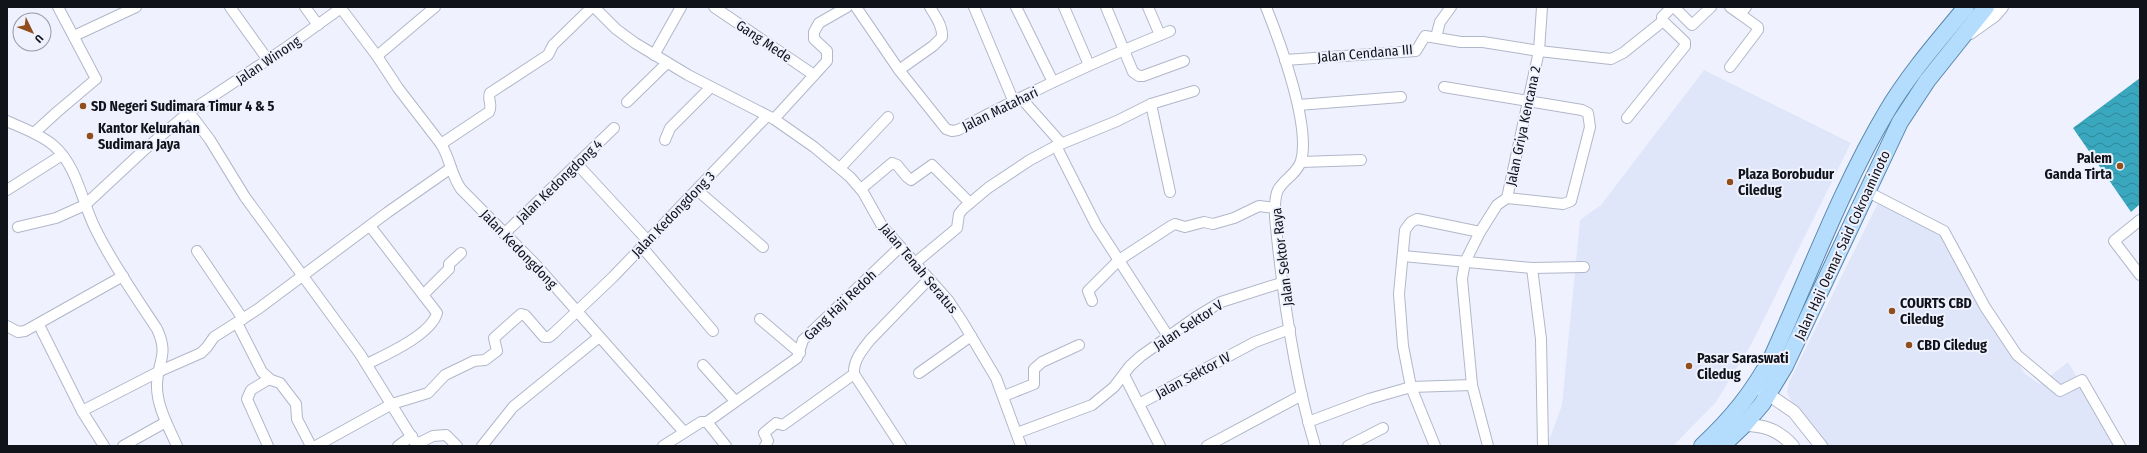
<svg xmlns="http://www.w3.org/2000/svg" width="2147" height="453" viewBox="0 0 2147 453" font-family="'Fira Sans Condensed',sans-serif">
	<style>
		.built { fill: #dfe6fa }
		.water { fill: url(#water-waves) }
		.lines { fill: none; stroke-linecap: round; stroke-linejoin: round }
		.minor-casing { stroke: #b1b7c9; stroke-width: 12 }
		.tertiary-casing { stroke: #b1b7c9; stroke-width: 14 }
		.primary-casing { stroke: #5a87ac; stroke-width: 18 }
		.minor { stroke: #fff; stroke-width: 10 }
		.tertiary { stroke: #fff; stroke-width: 12 }
		.primary { stroke: #b4dcfc; stroke-width: 16 }
		.poi-dot { fill: #904e1c; stroke: #eff2fe; stroke-width: 1.5 }
		.labels { text-anchor: middle; stroke-width: 4; stroke-linejoin: round; paint-order: stroke }
		.street-label { font-size: 14px; fill: #11131a; stroke: #eff2fe }
		.poi-label { font-size: 14px; font-weight: bold; fill: #11131a; stroke: #eff2fe; text-anchor: start }
	</style>
	<defs>
		<pattern id="water-waves" width="16" height="10" patternUnits="userSpaceOnUse"><rect width="16" height="10" fill="#39a7be"/><path d="M0 5q4-4 8 0t8 0" fill="none" stroke="#2f879a"/></pattern>
	</defs>
	<rect width="100%" height="100%" fill="#eff2fe"/>
	<g class="built">
		<polygon points="1704,70 1851,143 1752,343 1716,402 1673,446 1547,446 1562,405 1580,220 1601,205"/>
		<polygon points="1878,203 1958,242 1973,292 2025,374 2040,384 2068,362 2118,446 1827,446 1791,401 1787,392 1789,382"/>
	</g>
	<polygon class="water" points="2140,78 2140,204 2131,212 2073,128"/>
	<g class="lines">
		<g class="minor-casing">
			<g id="minor">
				<polyline points="230,7 268,60"/>
				<polyline points="305,7 318,25"/>
				<path d="M340 7 377 56 398 88 441 144C450 158 451 175 461 189L536 265 684 432"/>
				<polyline points="594,7 616,29 635,43 688,75 774,119 814,147 850,177 863,192 882,226 948,300 962,321 996,378 1021,446"/>
				<polyline points="714,7 814,75"/>
				<path d="M856 7 899 70 946 129 952 131 958 130C1027 93 1098 60 1170 31"/>
				<polyline points="974,7 1013,100"/>
				<polyline points="1016,7 1053,82"/>
				<polyline points="1064,7 1089,65"/>
				<polyline points="1106,7 1133,72 1139,76 1143,76 1184,61"/>
				<polyline points="1148,7 1160,35"/>
				<path d="M1266 7C1280 42 1311 126 1301 161 1297 174 1284 179 1278 190 1274 198 1275 208 1275 217 1282 291 1294 375 1315 446"/>
				<polyline points="1674,7 1692,25 1711,7"/>
				<polyline points="1730,7 1740,14"/>
				<polyline points="1663,21 1662,17 1672,7"/>
				<polyline points="74,36 136,7"/>
				<polyline points="1436,37 1440,22 1451,7"/>
				<polyline points="654,55 681,7"/>
				<polyline points="377,56 435,7"/>
				<polyline points="1285,60 1416,51 1425,36 1461,42 1483,42 1539,51 1611,59 1623,53 1663,21 1685,42 1685,46 1627,118"/>
				<polyline points="1730,67 1758,30 1758,27 1740,14 1746,7"/>
				<path d="M899 70 933 46 942 37C943 26 935 16 930 7"/>
				<polyline points="1444,87 1582,110 1588,113 1590,127 1571,201 1563,204 1507,198"/>
				<polyline points="1021,98 1061,143"/>
				<polyline points="627,102 667,63"/>
				<polyline points="1151,104 1170,192"/>
				<polyline points="1298,105 1401,97"/>
				<polyline points="189,112 210,140 245,197 360,354 414,441 419,443 433,436 446,435 457,446"/>
				<polyline points="774,119 827,61 827,51 814,39 814,32 819,23 847,7"/>
				<path d="M7 121C22 128 40 134 53 145 77 165 82 202 95 228 112 263 136 297 157 329 169 355 158 360 157 384 156 405 169 428 177 446"/>
				<polyline points="34,133 57,112 96,79 58,7"/>
				<polyline points="665,140 670,128 711,87"/>
				<path d="M441 144 489 112C493 105 487 99 490 93L548 55 553 45 592 7"/>
				<polyline points="1056,146 1096,225 1168,336"/>
				<polyline points="1301,162 1361,160"/>
				<polyline points="578,165 648,241"/>
				<polyline points="840,168 888,117"/>
				<polyline points="861,189 892,163 897,165 907,177 911,180 932,165 970,203"/>
				<polyline points="7,190 62,155"/>
				<polyline points="697,190 763,247"/>
				<polyline points="1866,191 1944,231 1985,307 2017,355 2060,391 2082,380 2120,446"/>
				<polyline points="2140,220 2114,241 2140,275"/>
				<polyline points="18,227 56,218 85,205 143,151 189,112 284,49 341,8"/>
				<polyline points="504,234 614,128"/>
				<polyline points="642,247 713,331"/>
				<polyline points="197,251 243,319"/>
				<polyline points="1403,256 1532,268 1584,267"/>
				<polyline points="915,263 957,228 959,214 963,209 988,188 1030,160 1056,146 1117,121 1151,104 1194,91"/>
				<polyline points="1532,268 1541,339 1543,446"/>
				<polyline points="423,295 449,269 449,264 461,253"/>
				<polyline points="1092,301 1088,291 1119,260 1171,226 1175,224 1185,227 1204,222 1213,224 1234,218 1259,206 1275,208"/>
				<polyline points="760,319 800,353"/>
				<polyline points="237,323 262,372 271,380 280,383 296,404 297,419 311,446"/>
				<polyline points="39,325 82,411 104,446"/>
				<polyline points="7,326 18,332 25,331 123,276"/>
				<path d="M367 364C385 355 431 335 437 313L370 226"/>
				<polyline points="703,365 735,401"/>
				<polyline points="919,373 971,336"/>
				<polyline points="1124,375 1160,446"/>
				<polyline points="1004,396 1034,384 1034,369 1042,362 1079,345"/>
				<polyline points="1139,404 1255,342 1290,329"/>
				<polyline points="82,411 160,371 201,353 207,347 214,337 258,309 388,212 451,168"/>
				<polyline points="707,422 797,358 803,340 900,247"/>
				<polyline points="1308,422 1369,399 1411,387 1472,385"/>
				<polyline points="1017,433 1092,405 1114,387 1130,366 1141,356 1196,317 1221,302 1284,282"/>
				<polyline points="123,446 166,422"/>
				<polyline points="268,446 247,399 251,390 269,379"/>
				<polyline points="316,446 392,404 428,393 445,375 474,361 485,360 497,351 494,338 521,314 525,315 544,337 549,337 554,333 613,277 767,116"/>
				<polyline points="398,446 412,436"/>
				<polyline points="482,446 513,407 599,337"/>
				<polyline points="663,446 701,422 707,422 726,446"/>
				<polyline points="765,446 768,441 764,433 776,423 783,425 854,374"/>
				<path d="M901 446 854 374C853 361 862 350 870 340L929 279"/>
				<polyline points="1207,446 1302,395"/>
				<polyline points="1348,446 1383,428"/>
				<polyline points="1435,446 1411,387 1403,346 1399,294 1405,230 1411,222 1417,219 1480,232"/>
				<polyline points="1488,446 1472,385 1462,279 1465,262 1480,232 1497,205 1507,198 1539,51 1542,7"/>
			</g>
		</g>
		<g class="tertiary-casing">
			<g id="tertiary">
				<polyline points="1970,33 1994,16 2002,7"/>
				<polyline points="1762,390 1794,412 1821,446"/>
				<path d="M1744 425C1764 425 1779 430 1793 446"/>
			</g>
		</g>
		<g class="primary-casing">
			<g id="primary">
				<path d="M1702 446C1732 418 1752 393 1772 357 1809 276 1841 188 1887 111 1909 74 1938 41 1966 7"/>
				<polyline points="1722,446 1744,425 1762,404 1785,366 1900,122 1927,81 1986,7"/>
			</g>
		</g>
		<use href="#minor" class="minor"/>
		<use href="#tertiary" class="tertiary"/>
		<use href="#primary" class="primary"/>
	</g>
	<g class="poi-dot">
		<circle cx="83" cy="106" r="4"/>
		<circle cx="90" cy="136" r="4"/>
		<circle cx="2120" cy="166" r="4"/>
		<circle cx="1730" cy="182" r="4"/>
		<circle cx="1892" cy="311" r="4"/>
		<circle cx="1909" cy="345" r="4"/>
		<circle cx="1689" cy="366" r="4"/>
	</g>
	<g class="labels">
		<g class="street-label">
			<text transform="translate(764 41) rotate(34)" y="5">Gang Mede</text>
			<text transform="translate(1365 53) rotate(-5)" y="5">Jalan Cendana III</text>
			<text transform="translate(268 60) rotate(-34)" y="5">Jalan Winong</text>
			<text transform="translate(1000 109) rotate(-26)" y="5">Jalan Matahari</text>
			<text transform="translate(1523 126) rotate(-78)" y="5">Jalan Griya Kencana 2</text>
			<text transform="translate(559 181) rotate(-44)" y="5">Jalan Kedongdong 4</text>
			<text transform="translate(673 214) rotate(-46)" y="5">Jalan Kedongdong 3</text>
			<text transform="translate(1842 245) rotate(-65)" y="5">Jalan Haji Oemar Said Cokroaminoto</text>
			<text transform="translate(519 249) rotate(46)" y="5">Jalan Kedongdong</text>
			<text transform="translate(1282 257) rotate(-97)" y="5">Jalan Sektor Raya</text>
			<text transform="translate(919 268) rotate(50)" y="5">Jalan Tenah Seratus</text>
			<text transform="translate(840 305) rotate(-44)" y="5">Gang Haji Redoh</text>
			<text transform="translate(1188 325) rotate(-33)" y="5">Jalan Sektor V</text>
			<text transform="translate(1193 375) rotate(-28)" y="5">Jalan Sektor IV</text>
		</g>
		<g class="poi-label">
			<text x="91" y="111">SD Negeri Sudimara Timur 4 &amp; 5</text>
			<text x="98" y="133">Kantor Kelurahan<tspan x="98" dy="16">Sudimara Jaya</tspan></text>
			<text x="2112" y="163" text-anchor="end">Palem<tspan x="2112" dy="16">Ganda Tirta</tspan></text>
			<text x="1738" y="179">Plaza Borobudur<tspan x="1738" dy="16">Ciledug</tspan></text>
			<text x="1900" y="308">COURTS CBD<tspan x="1900" dy="16">Ciledug</tspan></text>
			<text x="1917" y="350">CBD Ciledug</text>
			<text x="1697" y="363">Pasar Saraswati<tspan x="1697" dy="16">Ciledug</tspan></text>
		</g>
	</g>
	<rect width="2147" height="453" fill="none" stroke="#11131a" stroke-width="16"/>
	<g transform="translate(32 32) rotate(133)"><circle r="19" fill="#eff2fe" stroke="#9699a3"/>
	<path d="M0-3L7 15L0 10L-7 15Z" fill="#904e1c"/>
	<text y="-6" font-size="11" font-weight="bold" text-anchor="middle" fill="#11131a">U</text>
	</g>
</svg>
